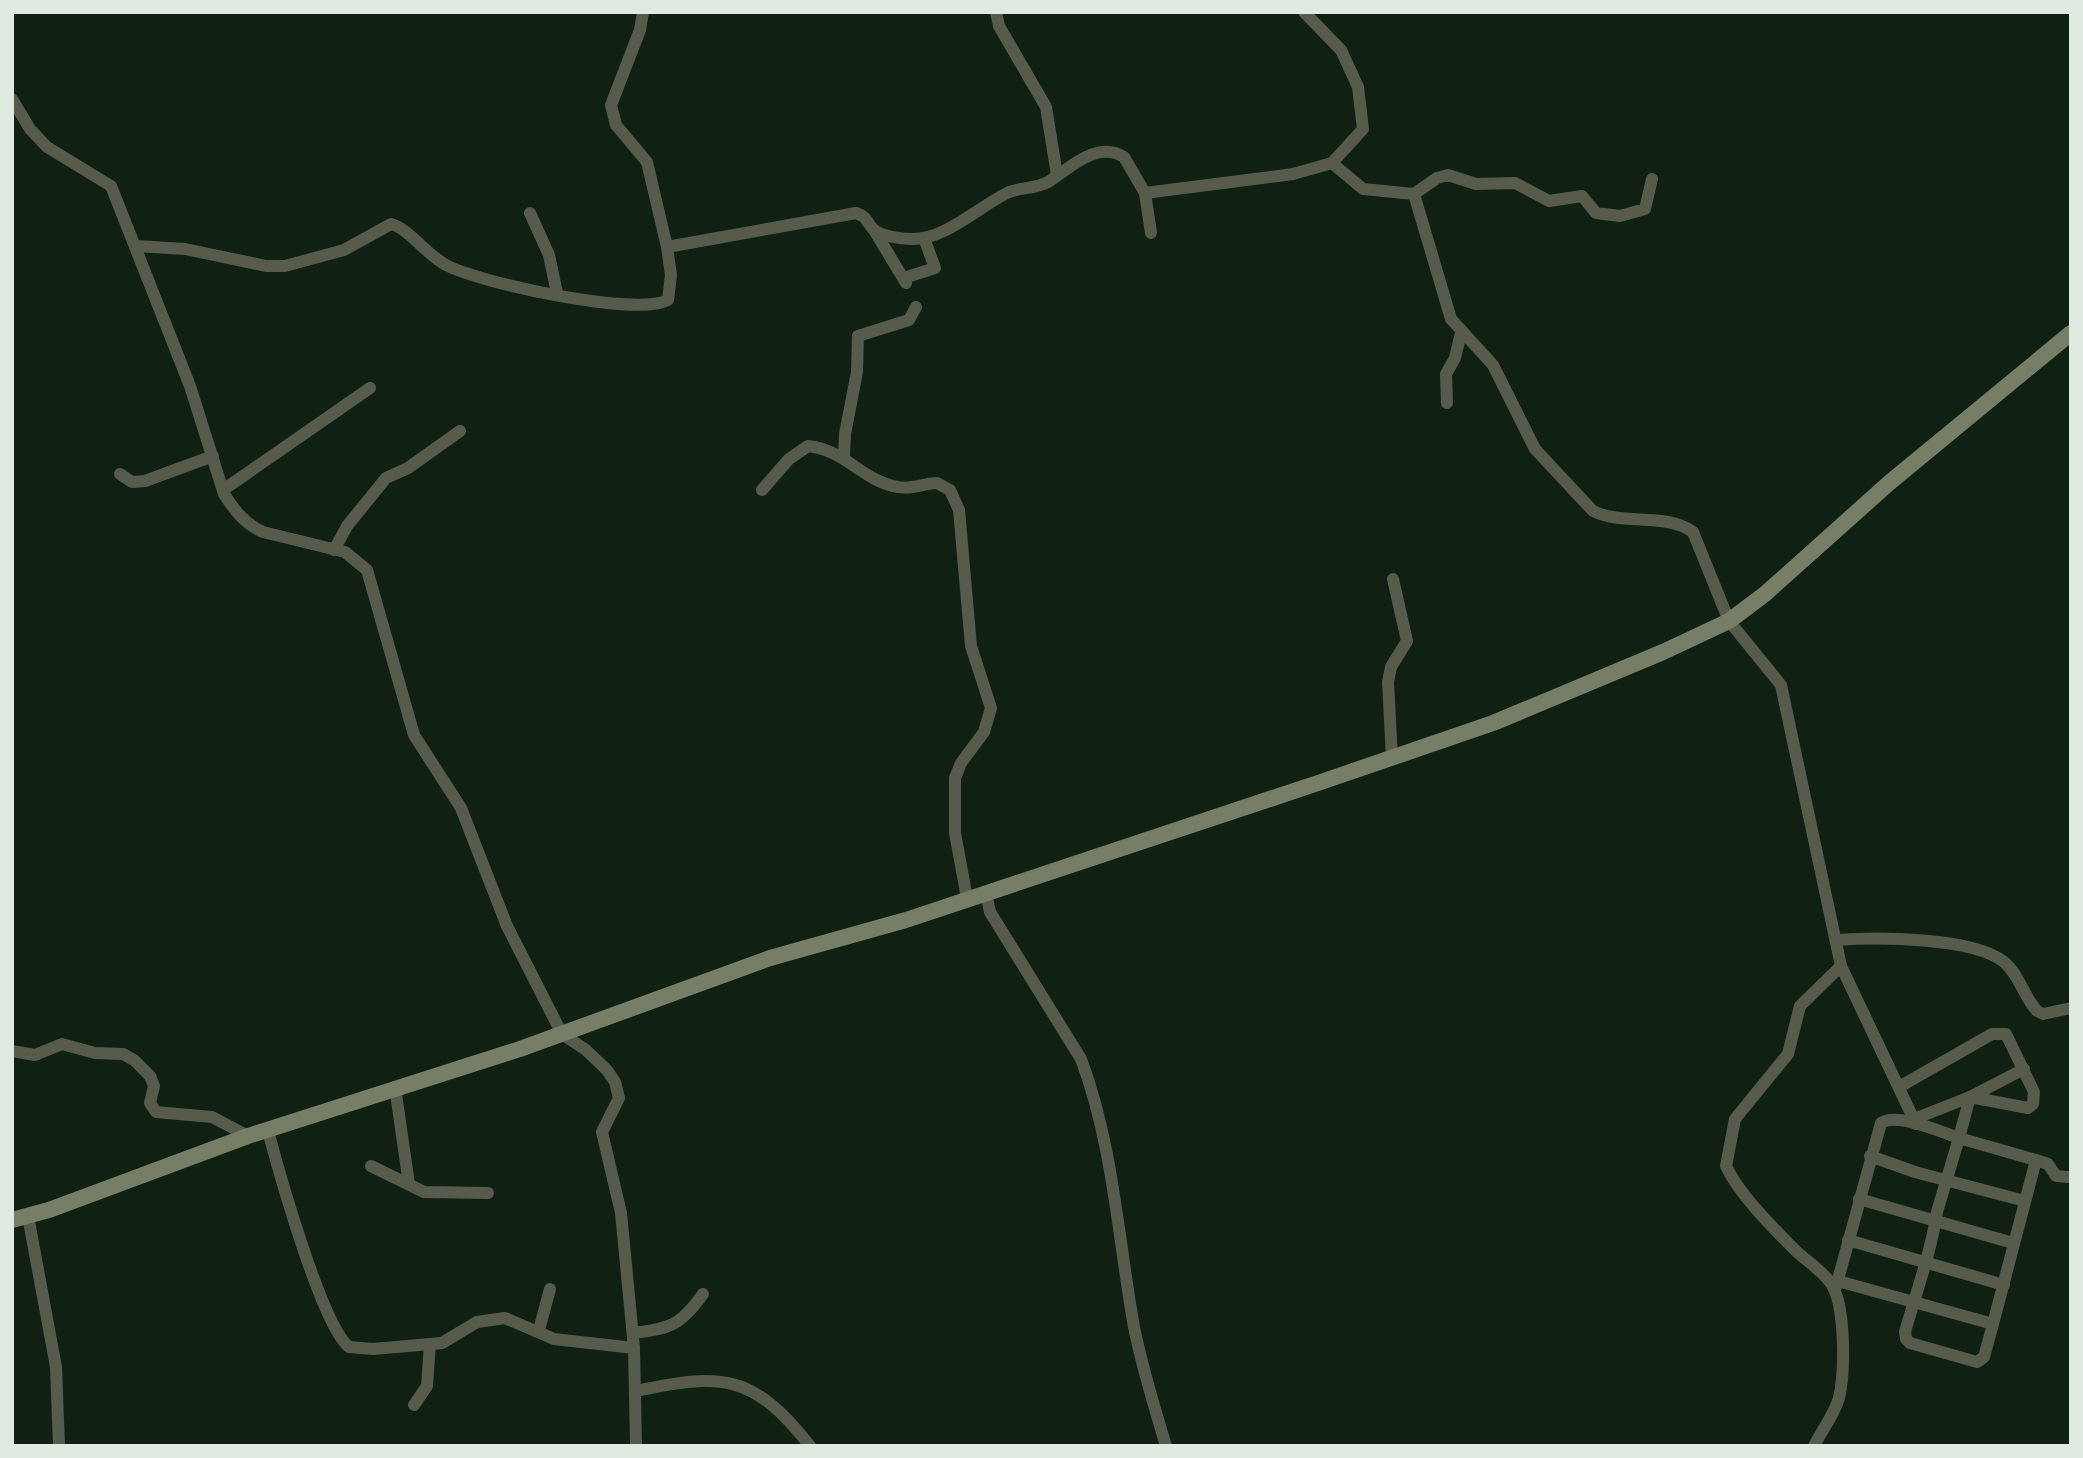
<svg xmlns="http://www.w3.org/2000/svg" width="2083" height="1458" viewBox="0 0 2083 1458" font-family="'Fira Sans Condensed',sans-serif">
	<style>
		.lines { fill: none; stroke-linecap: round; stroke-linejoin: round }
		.street { stroke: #565b4b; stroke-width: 12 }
		.secondary { stroke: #767e65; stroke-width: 16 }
	</style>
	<rect width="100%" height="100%" fill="#102113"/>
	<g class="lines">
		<g class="street">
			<polyline points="643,12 640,30 611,105 616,125 647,162 667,247"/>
			<polyline points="996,12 999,26 1046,107 1057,175"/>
			<polyline points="1304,12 1341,50 1358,87 1363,129 1332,163"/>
			<path d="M12 99 30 129 47 147 111 186 190 386 224 494C234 510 245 524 263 532L345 552 367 570 414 735 461 808 507 926 562 1034 586 1050 607 1070 615 1082 619 1098 602 1132 621 1213 634 1348 636 1446"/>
			<path d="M1652 179 1645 209 1620 216 1596 213 1582 196 1549 201 1515 183 1476 184 1448 175 1437 178 1414 194 1451 319 1493 365 1535 449 1593 511C1623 526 1665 512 1693 532L1729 621 1781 685 1841 966 1800 1006 1788 1054 1735 1119 1726 1166C1739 1194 1772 1227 1794 1249 1805 1260 1820 1269 1830 1282 1846 1303 1845 1372 1839 1398 1834 1415 1822 1430 1814 1446"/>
			<polyline points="1145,193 1151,233"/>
			<polyline points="530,213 549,255 557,293"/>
			<polyline points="874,230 906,283"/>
			<path d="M137 246 185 249 266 266H285L344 250 391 224C408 228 427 255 446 265 480 283 636 317 668 300L671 275 667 247 856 213C868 217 866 222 874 230 882 236 901 239 911 239 945 240 977 208 1007 193 1019 187 1036 189 1048 182 1070 168 1097 140 1124 157L1145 193 1293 174 1332 163 1363 189 1414 194"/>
			<polyline points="904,278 935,268 924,238"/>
			<polyline points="1447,403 1446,374 1455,358 1461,333"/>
			<polyline points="844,456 845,434 857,372 858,336 909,320 916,307"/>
			<polyline points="120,474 132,482 145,481 213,456"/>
			<polyline points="223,490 370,388"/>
			<path d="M762 490 789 459 808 446C846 450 862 481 898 487 912 490 924 483 937 483L950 490 959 510 971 646 991 708 984 732 961 763 955 778V833L967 898"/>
			<polyline points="334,550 347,526 386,478 408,468 460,431"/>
			<polyline points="1392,758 1388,682 1391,667 1407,641 1393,579"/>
			<path d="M986 893 990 912 1081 1059C1113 1144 1118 1238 1134 1327 1142 1367 1154 1406 1166 1446"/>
			<path d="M1837 940C1876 937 1973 937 2004 962 2019 974 2024 997 2037 1011L2043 1014 2071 1008"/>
			<polyline points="1841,966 1916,1124"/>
			<polyline points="12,1051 35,1055 62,1044 95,1053 123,1054 134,1060 150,1076 154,1086 150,1103 156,1112 212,1117 248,1136"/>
			<polyline points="395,1087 409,1184"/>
			<polyline points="1899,1087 1992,1034 2006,1034 2034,1092 2033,1104 2028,1108 1970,1097"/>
			<polyline points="1914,1119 1970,1097 2024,1069"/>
			<path d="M268 1131C279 1172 322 1326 349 1347L373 1349 442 1343 477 1322 505 1318 554 1339 634 1348"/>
			<polyline points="1870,1156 1915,1172 2025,1201"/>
			<polyline points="2036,1160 2048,1164 2056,1176 2068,1177"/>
			<polyline points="371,1166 424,1192 488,1193"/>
			<polyline points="1859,1199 2013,1243"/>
			<polyline points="28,1216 56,1367 59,1446"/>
			<polyline points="1848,1240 2004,1285"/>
			<path d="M1838 1281 1993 1324 2036 1160 1959 1138 1937 1212C1931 1252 1916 1293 1905 1332L1906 1339 1910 1343 1977 1362 1984 1357 1993 1324"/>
			<path d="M1836 1287 1881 1123C1897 1112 1941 1132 1959 1138L1970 1097"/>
			<polyline points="539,1330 550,1289"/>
			<path d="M633 1333C671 1328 680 1326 703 1294"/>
			<path d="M636 1391C721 1373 753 1373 810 1446"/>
			<polyline points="414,1405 427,1386 430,1344"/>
		</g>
		<polyline class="secondary" points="12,1220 49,1210 248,1136 520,1049 770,958 906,920 1321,782 1493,723 1663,652 1729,621 1765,594 1889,483 2071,333"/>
	</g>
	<rect width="2083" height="1458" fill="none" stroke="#dfeae0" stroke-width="28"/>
</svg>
